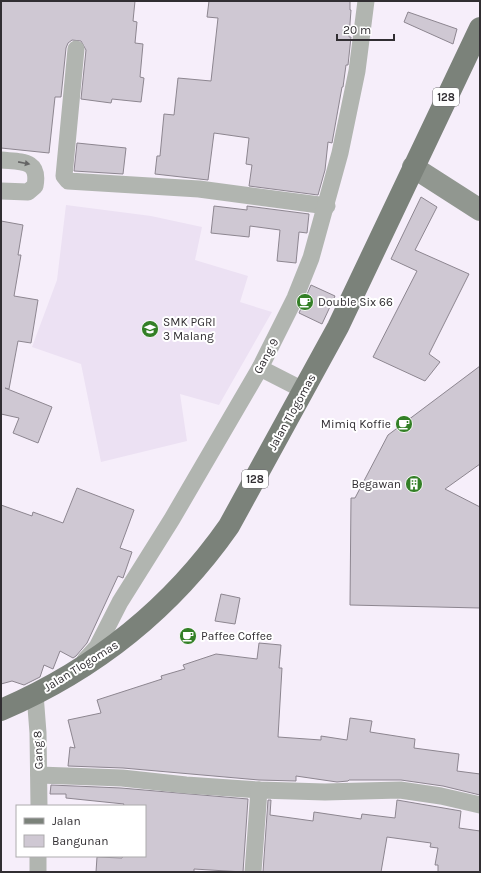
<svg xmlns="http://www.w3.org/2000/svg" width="481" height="873" viewBox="0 0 481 873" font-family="Karla,sans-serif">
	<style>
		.built { fill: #ece1f3 }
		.building { fill: #cfc8d3; stroke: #8d8690 }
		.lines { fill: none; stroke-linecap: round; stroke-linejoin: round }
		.minor { stroke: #b1b5b0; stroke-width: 17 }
		.secondary { stroke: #919790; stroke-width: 22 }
		.primary { stroke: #7b827a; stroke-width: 22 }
		.oneway { fill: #646464 }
		.labels { text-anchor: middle; stroke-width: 4; stroke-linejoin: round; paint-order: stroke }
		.shield { fill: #fff; stroke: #6f6d70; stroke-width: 1 }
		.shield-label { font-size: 11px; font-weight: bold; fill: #312e32 }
		.poi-label { font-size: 12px; fill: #312e32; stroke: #fff; text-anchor: start }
		.street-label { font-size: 12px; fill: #312e32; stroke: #fff }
	</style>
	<rect width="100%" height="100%" fill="#f6eefa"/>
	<polygon class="built" points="66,205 151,216 202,227 195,260 248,276 240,302 272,312 219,405 180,394 187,441 101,462 81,364 32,347 57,280"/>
	<g class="building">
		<polygon points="1,1 135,1 133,21 137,22 135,43 143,44 140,77 144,78 141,102 112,99 111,103 81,99 86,50 81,41 72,40 68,43 66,48 61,97 55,97 49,153 1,148"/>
		<polygon points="209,1 350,1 350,10 351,10 349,37 351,37 348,65 346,65 343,87 342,87 332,143 328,142 325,170 318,195 249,186 252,165 246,164 249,138 214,133 208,180 155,174 157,156 160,156 164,114 174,115 178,78 211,81 218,18 207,17"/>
		<polygon points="408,12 457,29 453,44 404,22"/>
		<polygon points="77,143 126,148 123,174 74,171"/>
		<polygon points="421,197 437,207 415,250 469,274 429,354 440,362 425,381 373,357 417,271 391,259"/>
		<polygon points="214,206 247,210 247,206 309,214 307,233 299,232 296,263 277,261 280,230 250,226 249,237 211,233"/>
		<polygon points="1,221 23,225 18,255 21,255 14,296 38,300 31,343 18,341 9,389 5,388 52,407 38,443 13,433 19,418 1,414"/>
		<polygon points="311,285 335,296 322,324 299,313"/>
		<polygon points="480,366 480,464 445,489 480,507 480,608 350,605 351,498 355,498 388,435"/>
		<polygon points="77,488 134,510 120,548 132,552 123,578 118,576 87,643 76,656 73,658 60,651 53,669 44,665 40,677 24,685 12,681 1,684 1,505 32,516 33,512 63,523"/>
		<polygon points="221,594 240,598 235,624 215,621"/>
		<polygon points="259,643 281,645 279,668 282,668 278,737 321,740 321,736 347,740 350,718 372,721 370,732 415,739 414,748 459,754 457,771 480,774 480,795 443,786 401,780 349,780 348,781 337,782 296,776 296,781 259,780 123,768 68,766 70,747 75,748 68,720 101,713 97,700 162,679 161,676 185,669 183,665 216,654 257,659"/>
		<polygon points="51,785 121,788 248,799 243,872 194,869 194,872 96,872 97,857 122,858 123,856 145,856 145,806 123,806 124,804 66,798 66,794 50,794"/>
		<polygon points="268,800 271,800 270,815 313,821 314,812 361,819 362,814 395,818 397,800 461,811 459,828 480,831 480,872 438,872 438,865 435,865 438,848 430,847 431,843 387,837 381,872 263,872"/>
	</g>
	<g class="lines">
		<g class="minor">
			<polyline points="76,49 64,176 68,181 199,189 327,206"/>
			<path d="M1 160C21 162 40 159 35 186L28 192 1 191"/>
			<polyline points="260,368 305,391"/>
			<polyline points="85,660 97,647 120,602 172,519 260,368 295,298 311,258 340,153 357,71 366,1"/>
			<polyline points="35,694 38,733 39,806"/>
			<polyline points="39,775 122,778 186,785 259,790 325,792 400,790 441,796 480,805"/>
			<polyline points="38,872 38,856"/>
			<polyline points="253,872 259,790"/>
		</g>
		<polyline class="secondary" points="413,167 480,210"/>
		<path class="primary" d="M1 710C94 670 171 609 229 526L338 327 480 28"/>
	</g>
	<defs><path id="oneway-solid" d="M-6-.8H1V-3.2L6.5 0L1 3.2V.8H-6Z"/></defs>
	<use class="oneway" href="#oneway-solid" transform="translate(24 163) rotate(11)"/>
	<defs>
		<g id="cafe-disc" transform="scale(0.9)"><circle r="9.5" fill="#337f26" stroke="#fff"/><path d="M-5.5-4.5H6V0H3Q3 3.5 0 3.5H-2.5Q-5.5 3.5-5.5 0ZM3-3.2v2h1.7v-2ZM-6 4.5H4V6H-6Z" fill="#fff"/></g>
		<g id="school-disc" transform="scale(0.9)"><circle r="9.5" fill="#337f26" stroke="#fff"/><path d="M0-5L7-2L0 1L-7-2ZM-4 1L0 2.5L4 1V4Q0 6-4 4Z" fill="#fff"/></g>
		<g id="building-disc" transform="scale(0.9)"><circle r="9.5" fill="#337f26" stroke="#fff"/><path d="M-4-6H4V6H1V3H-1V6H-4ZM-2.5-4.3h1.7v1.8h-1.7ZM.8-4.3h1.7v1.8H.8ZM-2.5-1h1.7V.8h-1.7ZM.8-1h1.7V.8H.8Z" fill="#fff"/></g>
	</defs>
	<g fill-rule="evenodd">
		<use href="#cafe-disc" x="305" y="302"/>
		<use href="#school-disc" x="150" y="329"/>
		<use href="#cafe-disc" x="404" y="424"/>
		<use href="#building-disc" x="414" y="484"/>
		<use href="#cafe-disc" x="188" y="636"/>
	</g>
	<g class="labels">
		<g class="shield">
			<rect x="433" y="88" width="26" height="18" rx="3"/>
			<rect x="242" y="470" width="26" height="18" rx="3"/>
		</g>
		<g class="shield-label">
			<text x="446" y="101">128</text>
			<text x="255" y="483">128</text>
		</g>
		<g class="poi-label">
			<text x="318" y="306">Double Six 66</text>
			<text x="163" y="326">SMK PGRI<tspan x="163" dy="14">3 Malang</tspan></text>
			<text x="391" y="428" text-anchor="end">Mimiq Koffie</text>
			<text x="401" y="488" text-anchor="end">Begawan</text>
			<text x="201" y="640">Paffee Coffee</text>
		</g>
		<g class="street-label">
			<text transform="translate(266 356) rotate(-61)" y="4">Gang 9</text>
			<text transform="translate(292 412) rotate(-61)" y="4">Jalan Tlogomas</text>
			<text transform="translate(81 666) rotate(-32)" y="4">Jalan Tlogomas</text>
			<text transform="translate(38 750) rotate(-92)" y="4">Gang 8</text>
		</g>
	</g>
	<rect width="481" height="873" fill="none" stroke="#312e32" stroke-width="4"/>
	<rect x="16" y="805" width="130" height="52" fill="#ffffff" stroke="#adabad"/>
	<rect x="24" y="818" width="20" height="6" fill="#7b827a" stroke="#adabad"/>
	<text x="52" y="825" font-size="12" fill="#312e32">Jalan</text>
	<rect x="24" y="835" width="20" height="12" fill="#cfc8d3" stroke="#adabad"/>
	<text x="52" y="845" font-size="12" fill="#312e32">Bangunan</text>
	<path d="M337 34v6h57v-6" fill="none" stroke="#312e32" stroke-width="2"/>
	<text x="343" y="34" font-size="12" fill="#312e32" stroke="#ffffff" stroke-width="3" paint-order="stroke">20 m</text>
</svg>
